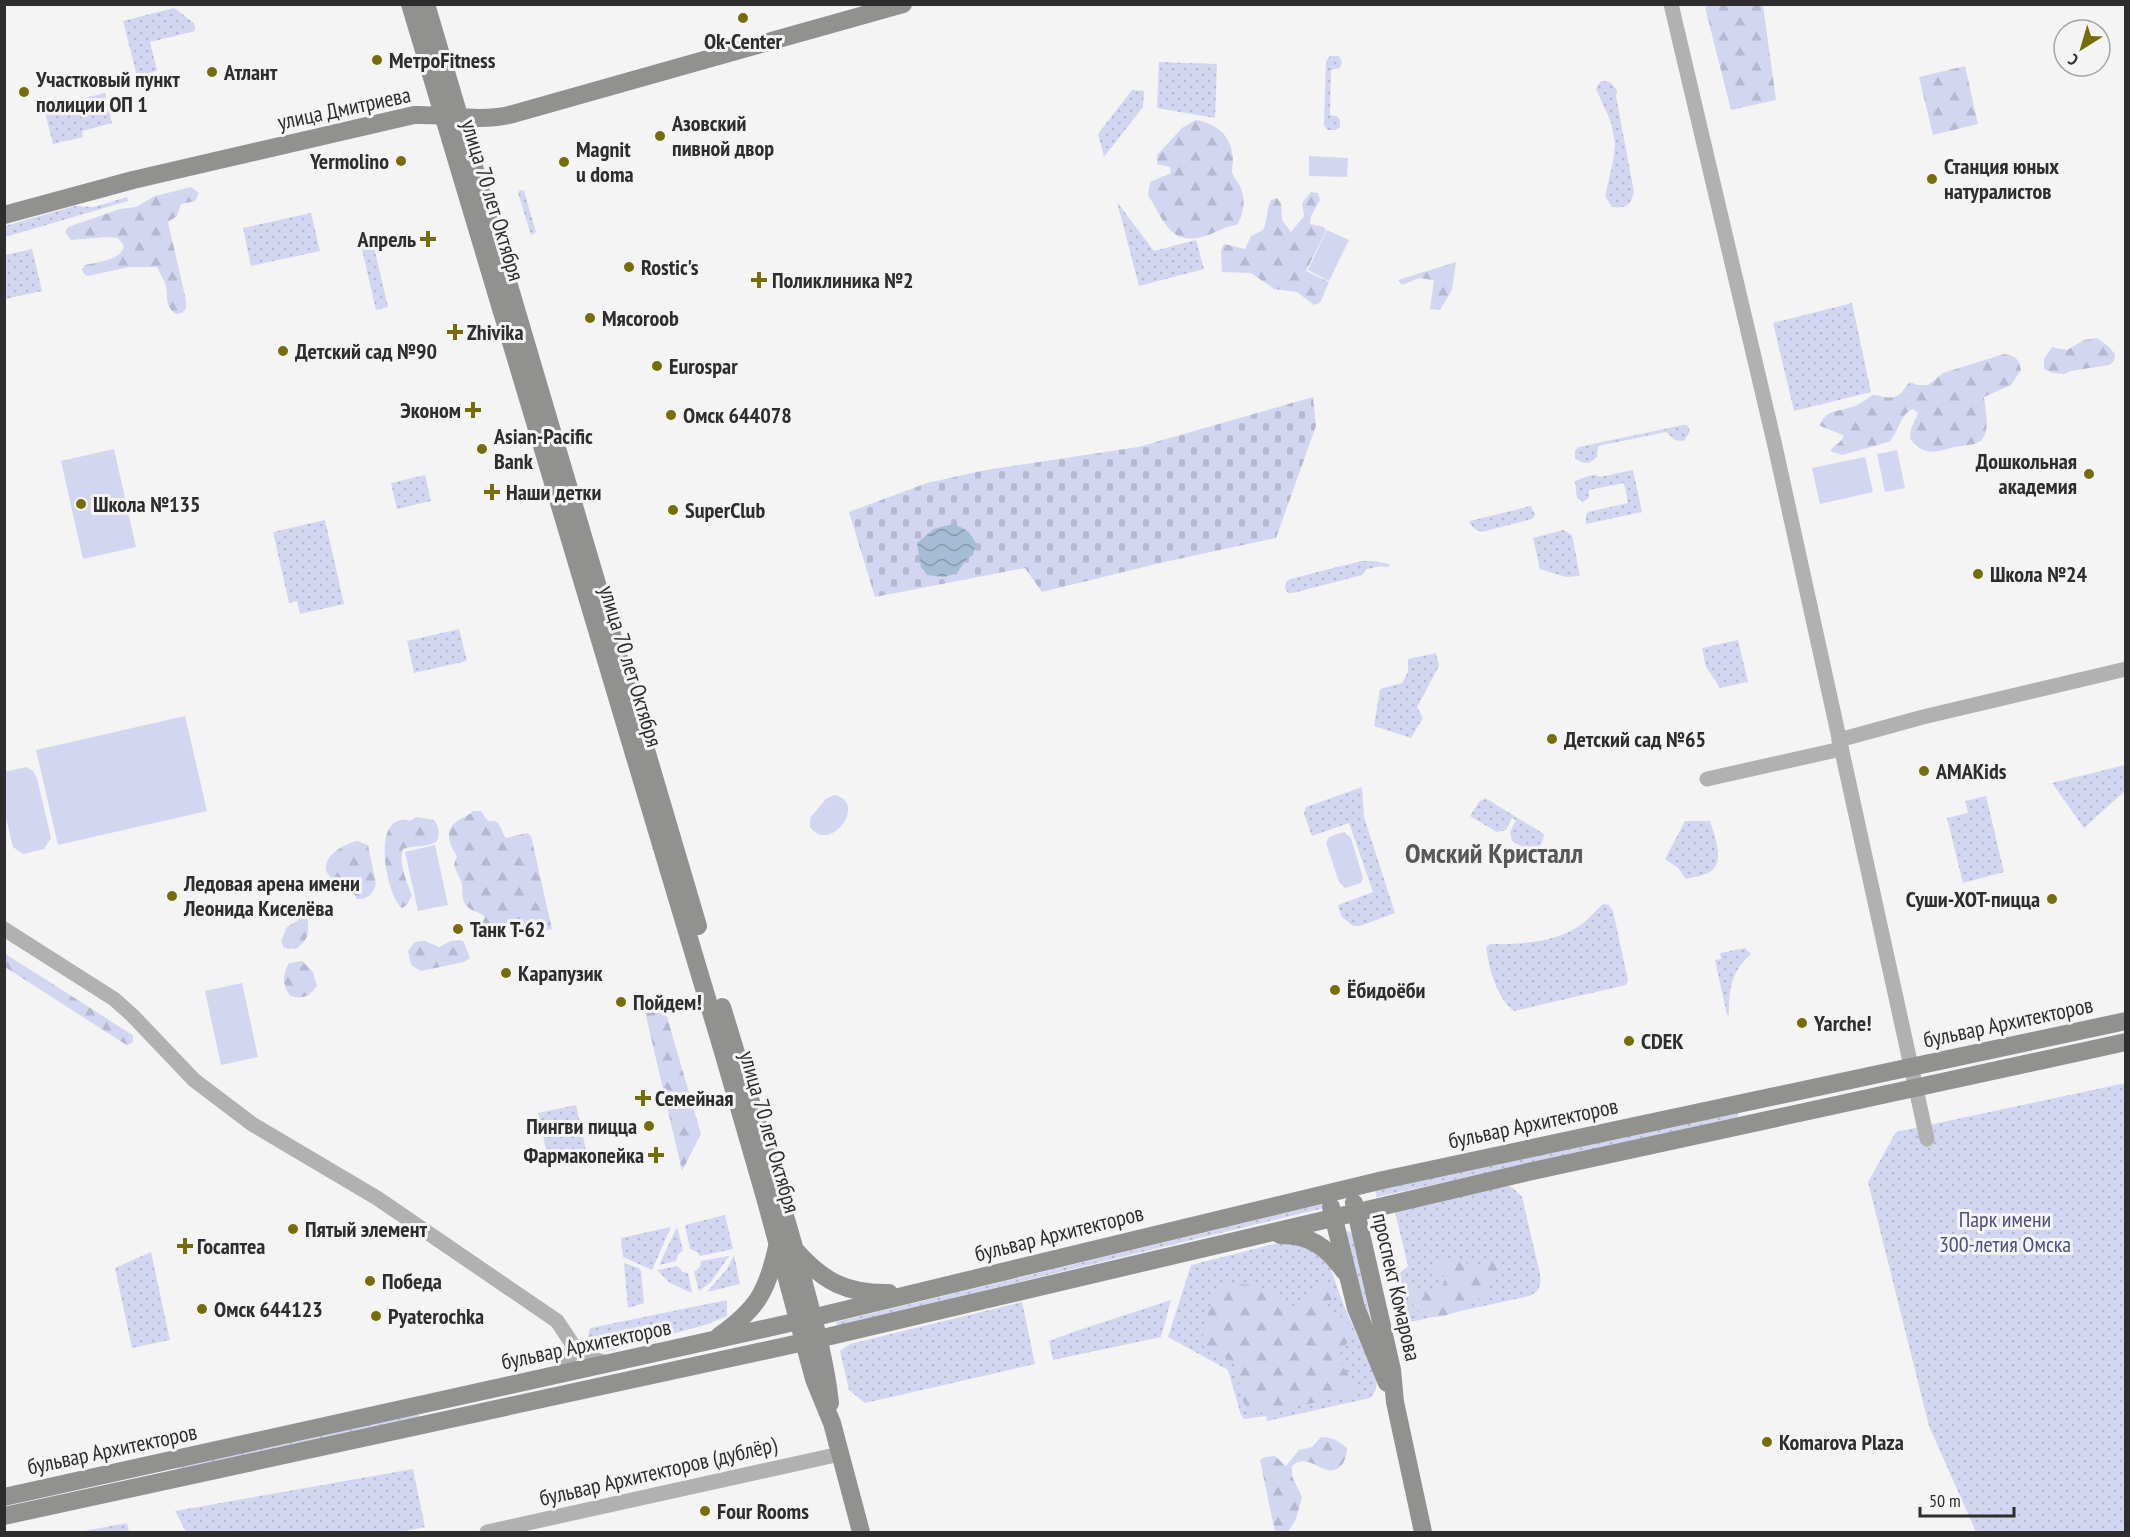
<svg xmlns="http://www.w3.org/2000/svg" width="2130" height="1537" viewBox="0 0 2130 1537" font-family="'PT Sans Narrow',sans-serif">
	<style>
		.grass { fill: url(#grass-dots) }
		.forest { fill: url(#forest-firs) }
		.cemetery { fill: url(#cemetery-stones) }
		.pitch { fill: #d2d6f1 }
		.water { fill: url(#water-waves) }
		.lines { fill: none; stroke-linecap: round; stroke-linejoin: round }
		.street { stroke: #b2b1b1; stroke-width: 15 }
		.secondary { stroke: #919190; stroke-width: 18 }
		.poi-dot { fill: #766d09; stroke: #f4f4f5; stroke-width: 2 }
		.labels { text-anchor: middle; stroke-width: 6; stroke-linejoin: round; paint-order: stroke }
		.poi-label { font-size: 22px; font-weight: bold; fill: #2d2d2d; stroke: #f4f4f5; text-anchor: start }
		.street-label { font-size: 22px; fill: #2d2d2d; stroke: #f4f4f5 }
		.park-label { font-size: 22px; fill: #4c507d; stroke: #f4f4f5 }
		.district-label { font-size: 28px; font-weight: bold; fill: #575758; stroke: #f4f4f5 }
	</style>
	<defs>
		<pattern id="grass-dots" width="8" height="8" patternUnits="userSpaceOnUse" patternTransform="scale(1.5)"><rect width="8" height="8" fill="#d2d6f1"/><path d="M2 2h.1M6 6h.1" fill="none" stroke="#b5b8cf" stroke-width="1.8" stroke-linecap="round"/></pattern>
		<pattern id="forest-firs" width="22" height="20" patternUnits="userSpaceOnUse" patternTransform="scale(1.5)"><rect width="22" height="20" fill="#d2d6f1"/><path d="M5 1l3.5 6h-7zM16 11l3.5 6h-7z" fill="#b5b8cf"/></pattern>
		<pattern id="cemetery-stones" width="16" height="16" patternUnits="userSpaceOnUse" patternTransform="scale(1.5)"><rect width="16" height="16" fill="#d2d6f1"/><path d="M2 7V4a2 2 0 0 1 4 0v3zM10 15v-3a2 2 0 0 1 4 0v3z" fill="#b5b8cf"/></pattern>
		<pattern id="water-waves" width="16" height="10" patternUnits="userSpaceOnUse" patternTransform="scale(1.5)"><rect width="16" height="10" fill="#a5bcd5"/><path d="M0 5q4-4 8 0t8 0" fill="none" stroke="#8799ad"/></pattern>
	</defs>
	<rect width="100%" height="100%" fill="#f4f4f5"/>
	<g class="grass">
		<polygon points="174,8 194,23 195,31 150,42 157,71 137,76 123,21"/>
		<polygon points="1330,56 1339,56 1342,62 1340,68 1331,70 1330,115 1337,116 1340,120 1340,127 1336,130 1327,130 1324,124 1326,61"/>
		<polygon points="1159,62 1217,64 1215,118 1157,108"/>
		<path d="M1604 81 1610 82 1617 90 1616 96 1634 192C1631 205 1626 209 1612 207L1605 196 1613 162 1615 144 1611 122 1596 89 1600 82Z"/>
		<polygon points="1132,90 1144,91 1143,107 1104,157 1098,134"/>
		<polygon points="105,93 112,123 82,131 83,137 53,144 44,108"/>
		<polygon points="520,190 524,191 536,232 531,235 518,193"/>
		<polygon points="127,197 128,201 5,237 5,226 75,206 93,207"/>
		<polygon points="1117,202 1154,251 1196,240 1204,269 1139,286"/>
		<polygon points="311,213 320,251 251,266 243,228"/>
		<polygon points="373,243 388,307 376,310 361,245"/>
		<polygon points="32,249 42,291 5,299 5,255"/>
		<polygon points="1852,303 1871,392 1794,411 1773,323"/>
		<path d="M1683 425H1687L1690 431 1684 441 1675 440 1666 432 1598 446 1597 457C1590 465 1582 464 1575 458V450L1579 447Z"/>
		<polygon points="1633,470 1642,512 1586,524 1586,515 1588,512 1628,503 1624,483 1589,490 1589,498 1583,502 1577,498 1575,481 1588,476 1595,475 1600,477"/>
		<polygon points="425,475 431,501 397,509 391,483"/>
		<polygon points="1531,506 1535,515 1532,519 1482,532 1476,530 1469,523 1470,521"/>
		<polygon points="325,520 344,604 300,614 297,601 289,603 273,532"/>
		<polygon points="1563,530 1572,535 1580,576 1566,577 1540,569 1533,538"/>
		<polygon points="1361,561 1373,561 1389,564 1389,567 1382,566 1367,569 1362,575 1293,593 1288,593 1285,588 1286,582 1290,579"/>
		<polygon points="459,629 467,661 414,673 407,641"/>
		<polygon points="1738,640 1748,682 1720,688 1706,667 1702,648"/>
		<polygon points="1436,653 1439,666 1417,707 1423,718 1411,738 1374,726 1380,689 1402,683 1408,672 1408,659"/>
		<polygon points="2125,765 2125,791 2084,828 2052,783"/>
		<polygon points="1362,787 1364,817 1395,913 1360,926 1353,926 1342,917 1338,905 1373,892 1349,823 1312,836 1304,814 1306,807"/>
		<polygon points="1986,796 2004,872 1963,883 1947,818 1968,813 1965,801"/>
		<polygon points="1485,798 1544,834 1543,840 1534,854 1512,841 1510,832 1516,820 1512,818 1506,830 1497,832 1470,816 1479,802"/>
		<path d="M1685 821H1710C1714 835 1726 862 1710 872 1703 876 1693 877 1686 879L1678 868 1665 859Z"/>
		<path d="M1603 904 1609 905 1613 911 1628 980 1626 985 1514 1011C1496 997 1489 968 1486 947L1490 944C1520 944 1557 943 1582 924 1590 918 1596 910 1603 904Z"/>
		<path d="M1745 948 1751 954C1731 971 1729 989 1729 1015H1727L1715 960 1721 959 1720 953Z"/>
		<polygon points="2125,1083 2125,1532 1976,1532 1929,1426 1868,1182 1896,1132"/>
		<polygon points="576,1105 586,1150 548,1159 538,1113"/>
		<polygon points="1738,1111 1738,1117 1377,1197 1375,1190"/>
		<path d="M1502 1184 1513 1188 1522 1197 1540 1274C1541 1286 1540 1291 1529 1296L1406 1323 1396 1276 1408 1266 1394 1208Z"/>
		<polygon points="1323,1204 1324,1208 837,1326 836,1322"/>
		<polygon points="725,1215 733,1249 700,1256 697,1252 690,1249 685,1225"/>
		<polygon points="671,1227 652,1270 623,1257 621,1238"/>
		<polygon points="677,1227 683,1250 678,1255 676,1261 659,1265"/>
		<polygon points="1348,1231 1354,1235 1372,1328 1362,1302 1345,1232"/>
		<path d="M1291 1243 1304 1246 1314 1252 1330 1267 1344 1306 1376 1378C1378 1387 1376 1391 1370 1398L1267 1421 1266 1416 1244 1419 1241 1415 1228 1370 1168 1337 1191 1265 1274 1244Z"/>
		<polygon points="151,1252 170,1340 132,1348 115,1268"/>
		<polygon points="734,1255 740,1284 707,1292 727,1269"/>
		<polygon points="729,1256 711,1282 699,1291 694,1272 700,1267 701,1261"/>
		<polygon points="624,1263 639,1268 641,1271 644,1303 628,1308"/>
		<polygon points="677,1266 683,1272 688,1273 692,1293 670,1283 657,1270"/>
		<polygon points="727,1300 727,1316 705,1325 606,1352 593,1345 588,1336 590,1328"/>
		<polygon points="1171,1300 1161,1337 1053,1360 1049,1341 1079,1330"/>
		<polygon points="1022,1302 1035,1364 865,1403 849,1390 840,1351 850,1344"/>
		<polygon points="413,1414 419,1415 420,1417 176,1471 178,1466"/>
		<polygon points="413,1469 425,1527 400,1532 186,1532 175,1511"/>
		<polygon points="127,1523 129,1532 79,1532"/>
	</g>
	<g class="forest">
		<polygon points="1716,4 1763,5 1776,100 1731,110 1705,7"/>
		<polygon points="1965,66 1978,124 1933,135 1919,77"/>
		<path d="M1196 120C1217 124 1231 135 1233 158 1233 162 1232 167 1232 172 1233 176 1236 180 1239 184 1246 198 1245 212 1237 225 1227 226 1220 230 1211 234 1171 249 1166 224 1148 195L1150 182 1171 173 1170 167 1157 164V155L1182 128Z"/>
		<path d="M191 187 199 193 195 201 181 204 177 216 168 222 186 300V309L182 313 176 314C165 307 168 298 166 286 164 280 160 273 157 267H129L88 276 84 274 82 269 85 265C98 262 121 260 124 246L118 238 106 237 71 240 65 232 68 227 120 209 136 207 155 196Z"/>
		<path d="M1311 192 1318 193 1320 200 1311 216 1310 224 1324 227 1326 231 1306 271 1329 282 1320 303 1314 305 1297 292 1274 289 1251 273 1222 272 1221 251 1224 244 1245 249 1251 236 1263 230C1268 220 1266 210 1271 200L1277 198 1281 204 1282 220 1291 232 1304 216 1302 203Z"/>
		<polygon points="1456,262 1452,290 1440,310 1430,309 1434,280 1419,278 1402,285 1398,280"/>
		<polygon points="2097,338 2108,346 2115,354 2114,361 2109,365 2071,371 2064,374 2053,373 2044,369 2044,359 2052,347 2067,350 2084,340"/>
		<path d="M2004 354C2015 356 2019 358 2021 370L2011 385 1984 397C1985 407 1989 425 1985 434 1980 446 1971 444 1961 446 1939 449 1927 460 1910 439L1911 429 1918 413 1913 409C1900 414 1899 432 1889 442L1842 455 1830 451C1834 445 1841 443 1844 436 1840 433 1826 429 1819 425 1828 409 1836 412 1852 407 1859 405 1866 399 1873 395 1883 396 1892 401 1901 393 1905 389 1906 385 1910 382L1917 385H1928L1943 373Z"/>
		<path d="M473 811H481L487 820C489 822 492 821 495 821 501 823 502 834 506 838L527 833 531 836 552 929 524 935 521 923 477 933 478 928 485 917C479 911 470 912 465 904 461 897 463 891 462 884 460 878 456 871 454 865L457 856C449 845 444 831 457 821 463 817 469 816 473 811Z"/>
		<path d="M416 817 434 820C439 827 440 833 437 841 426 848 414 845 403 849 398 861 407 883 412 895L407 905 402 908C388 900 368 810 410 821Z"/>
		<path d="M357 841 368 845 376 884C373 893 368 900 357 899 351 883 315 880 329 858 334 850 348 843 357 841Z"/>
		<path d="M307 911C308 930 312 937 296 949L284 948 281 941 287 927 297 921Z"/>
		<polygon points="460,940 464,942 470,958 464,962 421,971 411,965 408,951 415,942 425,941 439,947 451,941"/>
		<polygon points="4,953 131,1034 133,1036 133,1042 128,1045 125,1044 5,967"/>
		<path d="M302 961 313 972 317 986C308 997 305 999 290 996 282 983 282 976 289 963Z"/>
		<polygon points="663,1003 701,1134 682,1171 644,1007"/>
		<path d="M1445 1258 1456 1259 1474 1266C1484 1264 1490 1258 1499 1267L1500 1272 1486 1281V1294C1461 1312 1422 1335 1407 1293L1410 1289C1425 1296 1443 1297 1445 1276L1443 1275 1436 1278 1432 1275 1435 1266Z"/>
		<path d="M1323 1281 1328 1286 1332 1299 1328 1305 1326 1311 1331 1316 1346 1318 1352 1331 1350 1338 1339 1355 1340 1363 1357 1386 1354 1392 1348 1396C1332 1400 1315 1402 1299 1406 1283 1411 1255 1423 1244 1403 1238 1391 1241 1375 1233 1363 1227 1356 1220 1358 1212 1354 1191 1344 1213 1301 1220 1287 1252 1278 1267 1291 1294 1306 1311 1303 1305 1287 1323 1281Z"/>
		<polygon points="619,1326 625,1326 631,1335 629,1345 622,1347 615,1341 614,1330"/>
		<path d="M1321 1437C1333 1437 1338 1441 1347 1448 1347 1459 1341 1473 1327 1470 1314 1466 1305 1455 1292 1466V1476L1302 1497 1296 1519 1288 1532H1275L1260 1460 1265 1457 1275 1456 1286 1466 1299 1450 1312 1447Z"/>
	</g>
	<polygon class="cemetery" points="1313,397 1316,426 1276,538 1160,563 1042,592 1025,568 875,597 849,512 927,483 986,470 1138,447"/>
	<g class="pitch">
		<polygon points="1309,156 1348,158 1347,177 1309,176"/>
		<polygon points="1327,230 1349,240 1329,281 1308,270"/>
		<polygon points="114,449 136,547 83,559 61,461"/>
		<polygon points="1897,450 1905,488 1885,492 1877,454"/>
		<polygon points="1865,457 1873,492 1820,504 1812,468"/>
		<polygon points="185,716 207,811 58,845 36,750"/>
		<polygon points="26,767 33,771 37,778 51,838 44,849 23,854 13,847 5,814 4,772"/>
		<path d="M834 795C869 802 830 855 810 827V818L826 799Z"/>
		<polygon points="1344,832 1351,838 1363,878 1361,883 1345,888 1339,882 1326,843 1329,837"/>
		<polygon points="435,845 448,905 418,911 405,852"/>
		<polygon points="242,983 258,1057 221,1065 205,991"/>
	</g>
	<path class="water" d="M949 525C964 526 970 531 976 544L973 555 966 560 957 573 944 577 927 575 921 567 917 543 934 529Z"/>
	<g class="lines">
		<g class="street">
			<polyline points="1671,4 1775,446 1927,1139"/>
			<polyline points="1839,740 1923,717 2126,669"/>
			<polyline points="1707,779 1841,749"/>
			<path d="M4 929 114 999 132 1015 194 1080 252 1124 377 1198 557 1321 573 1345C571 1358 566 1365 557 1375"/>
			<path d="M573 1345C584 1355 593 1360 608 1363"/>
			<polyline points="487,1532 840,1454"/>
		</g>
		<g class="secondary">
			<polyline points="410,4 723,1052 766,1201 814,1379 832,1423 861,1532"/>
			<polyline points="426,4 698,926"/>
			<path d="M4 215 133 180 414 115C446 114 477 122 509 115L903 4"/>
			<path d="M722 1007C748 1092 774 1176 798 1261 810 1308 825 1355 830 1403"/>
			<polyline points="1354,1203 1392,1370 1395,1402 1423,1532"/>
			<polyline points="1331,1207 1356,1308 1387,1383"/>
			<path d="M1280 1235C1310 1235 1326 1246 1344 1271"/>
			<path d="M796 1251C824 1282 847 1294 889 1293"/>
			<path d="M719 1336C757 1309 767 1292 777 1247"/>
			<polyline points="4,1497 799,1321 1383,1180 2126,1021"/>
			<polyline points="4,1516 818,1339 1528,1172 2126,1042"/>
		</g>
	</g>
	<g class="poi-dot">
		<circle cx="743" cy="18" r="6"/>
		<circle cx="377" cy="60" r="6"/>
		<circle cx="212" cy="72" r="6"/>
		<circle cx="24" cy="92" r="6"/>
		<circle cx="660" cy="136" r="6"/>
		<circle cx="401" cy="161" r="6"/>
		<circle cx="564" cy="162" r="6"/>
		<circle cx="1932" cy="179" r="6"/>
		<path d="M425 230h6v6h6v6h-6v6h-6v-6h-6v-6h6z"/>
		<circle cx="629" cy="267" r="6"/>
		<path d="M756 271h6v6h6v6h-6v6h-6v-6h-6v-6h6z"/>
		<circle cx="590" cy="318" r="6"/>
		<path d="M452 323h6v6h6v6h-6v6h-6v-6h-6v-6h6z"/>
		<circle cx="283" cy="351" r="6"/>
		<circle cx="657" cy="366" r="6"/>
		<path d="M470 401h6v6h6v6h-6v6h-6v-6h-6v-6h6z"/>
		<circle cx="671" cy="415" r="6"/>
		<circle cx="482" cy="449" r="6"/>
		<circle cx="2089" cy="474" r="6"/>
		<path d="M489 483h6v6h6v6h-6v6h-6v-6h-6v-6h6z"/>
		<circle cx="81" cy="504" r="6"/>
		<circle cx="673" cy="510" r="6"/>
		<circle cx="1978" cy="574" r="6"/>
		<circle cx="1552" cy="739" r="6"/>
		<circle cx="1924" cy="771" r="6"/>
		<circle cx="172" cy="896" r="6"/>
		<circle cx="2052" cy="899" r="6"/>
		<circle cx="458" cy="929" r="6"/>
		<circle cx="506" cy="973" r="6"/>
		<circle cx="1335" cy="990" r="6"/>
		<circle cx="621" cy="1002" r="6"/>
		<circle cx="1802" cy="1023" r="6"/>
		<circle cx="1629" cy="1041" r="6"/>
		<path d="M640 1089h6v6h6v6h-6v6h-6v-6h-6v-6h6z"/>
		<circle cx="649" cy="1126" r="6"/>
		<path d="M653 1146h6v6h6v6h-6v6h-6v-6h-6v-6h6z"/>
		<circle cx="293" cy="1229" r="6"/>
		<path d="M182 1237h6v6h6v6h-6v6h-6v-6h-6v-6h6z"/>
		<circle cx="370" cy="1281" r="6"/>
		<circle cx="202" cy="1309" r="6"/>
		<circle cx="376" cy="1316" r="6"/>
		<circle cx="1767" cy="1442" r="6"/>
		<circle cx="705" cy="1511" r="6"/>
	</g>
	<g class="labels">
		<g class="poi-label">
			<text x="743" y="49" text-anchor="middle">Ok-Center</text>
			<text x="389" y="68">МетроFitness</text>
			<text x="224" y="80">Атлант</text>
			<text x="36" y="87">Участковый пункт<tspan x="36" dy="25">полиции ОП 1</tspan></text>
			<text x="672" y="131">Азовский<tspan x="672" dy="25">пивной двор</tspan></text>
			<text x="576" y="157">Magnit<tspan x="576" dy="25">u doma</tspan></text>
			<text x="389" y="169" text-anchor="end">Yermolino</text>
			<text x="1944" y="174">Станция юных<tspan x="1944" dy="25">натуралистов</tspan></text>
			<text x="416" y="247" text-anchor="end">Апрель</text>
			<text x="641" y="275">Rostic's</text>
			<text x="772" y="288">Поликлиника №2</text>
			<text x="602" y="326">Мясоroob</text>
			<text x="467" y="340">Zhivika</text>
			<text x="295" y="359">Детский сад №90</text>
			<text x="669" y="374">Eurospar</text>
			<text x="461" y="418" text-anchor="end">Эконом</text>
			<text x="683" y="423">Омск 644078</text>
			<text x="494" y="444">Asian-Pacific<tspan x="494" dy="25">Bank</tspan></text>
			<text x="2077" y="469" text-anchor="end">Дошкольная<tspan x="2077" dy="25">академия</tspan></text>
			<text x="506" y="500">Наши детки</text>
			<text x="93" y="512">Школа №135</text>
			<text x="685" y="518">SuperClub</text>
			<text x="1990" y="582">Школа №24</text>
			<text x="1564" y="747">Детский сад №65</text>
			<text x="1936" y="779">AMAKids</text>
			<text x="184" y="891">Ледовая арена имени<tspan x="184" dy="25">Леонида Киселёва</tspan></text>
			<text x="2040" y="907" text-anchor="end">Суши-ХОТ-пицца</text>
			<text x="470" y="937">Танк Т-62</text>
			<text x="518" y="981">Карапузик</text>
			<text x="1347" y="998">Ёбидоёби</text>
			<text x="633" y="1010">Пойдем!</text>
			<text x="1814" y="1031">Yarche!</text>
			<text x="1641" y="1049">CDEK</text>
			<text x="655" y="1106">Семейная</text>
			<text x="637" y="1134" text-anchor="end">Пингви пицца</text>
			<text x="644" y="1163" text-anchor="end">Фармакопейка</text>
			<text x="305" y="1237">Пятый элемент</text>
			<text x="197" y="1254">Госаптеа</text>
			<text x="382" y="1289">Победа</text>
			<text x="214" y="1317">Омск 644123</text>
			<text x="388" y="1324">Pyaterochka</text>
			<text x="1779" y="1450">Komarova Plaza</text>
			<text x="717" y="1519">Four Rooms</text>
		</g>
		<g class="street-label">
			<text transform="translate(344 108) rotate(-12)" y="8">улица Дмитриева</text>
			<text transform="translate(493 200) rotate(73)" y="8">улица 70 лет Октября</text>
			<text transform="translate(631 666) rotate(73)" y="8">улица 70 лет Октября</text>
			<text transform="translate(2008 1022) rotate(-12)" y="8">бульвар Архитекторов</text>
			<text transform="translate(1533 1123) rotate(-12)" y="8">бульвар Архитекторов</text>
			<text transform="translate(770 1132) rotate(74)" y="8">улица 70 лет Октября</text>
			<text transform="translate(1059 1233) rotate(-14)" y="8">бульвар Архитекторов</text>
			<text transform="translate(1397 1287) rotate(77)" y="8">проспект Комарова</text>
			<text transform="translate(586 1344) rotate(-12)" y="8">бульвар Архитекторов</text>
			<text transform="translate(112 1449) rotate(-12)" y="8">бульвар Архитекторов</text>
			<text transform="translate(658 1471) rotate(-13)" y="8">бульвар Архитекторов (дублёр)</text>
		</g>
		<g class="park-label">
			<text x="2005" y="1227">Парк имени<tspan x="2005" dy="25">300-летия Омска</tspan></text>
		</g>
		<g class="district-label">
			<text x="1494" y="863">Омский Кристалл</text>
		</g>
	</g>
	<rect width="2130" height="1537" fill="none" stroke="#2d2d2d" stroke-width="12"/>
	<g transform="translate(2082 48) rotate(217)"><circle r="28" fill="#f4f4f5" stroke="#a4a4a5" stroke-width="1.5"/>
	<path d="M0-4.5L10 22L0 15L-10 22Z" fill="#766d09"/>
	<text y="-9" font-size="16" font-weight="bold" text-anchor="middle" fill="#2d2d2d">С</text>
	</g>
	<path d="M1920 1507v9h94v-9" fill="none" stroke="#2d2d2d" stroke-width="3"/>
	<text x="1929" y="1507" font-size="18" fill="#2d2d2d" stroke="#f4f4f5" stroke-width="4.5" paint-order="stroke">50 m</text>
</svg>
